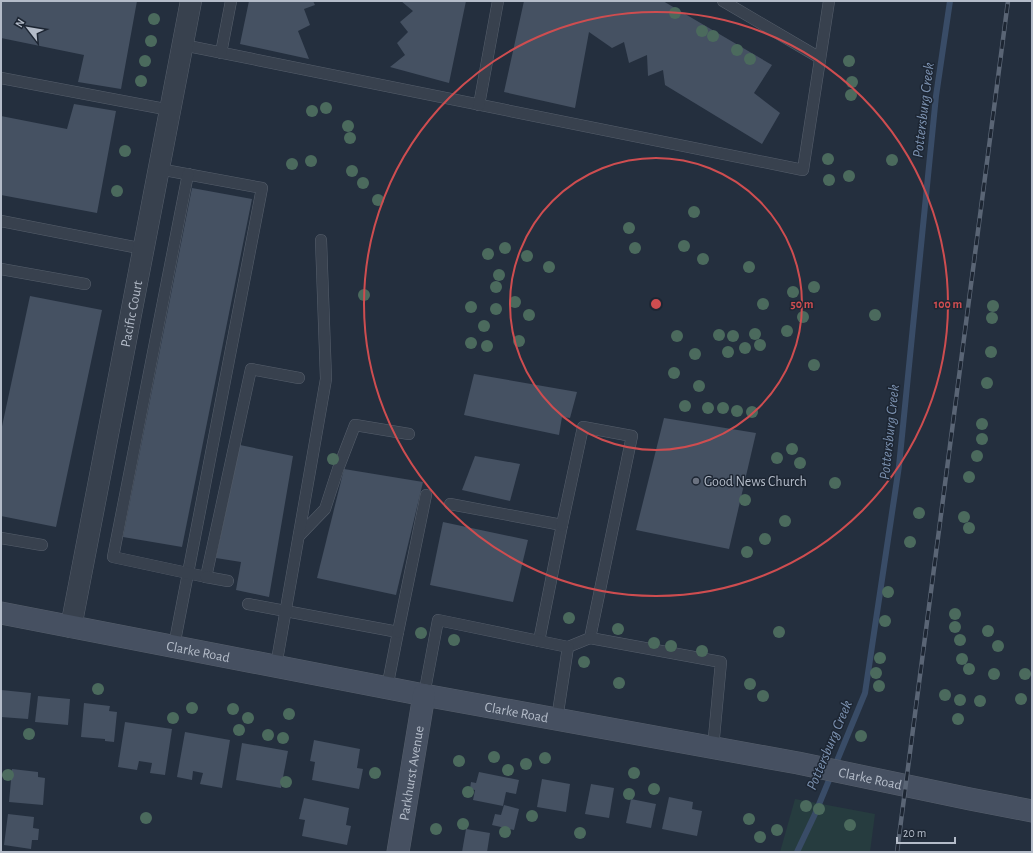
<svg xmlns="http://www.w3.org/2000/svg" width="1033" height="853" viewBox="0 0 1033 853" font-family="'Alegreya Sans',sans-serif">
	<style>
		.green { fill: #263c3f }
		.lines { fill: none; stroke-linecap: round; stroke-linejoin: round }
		.stream { stroke: #394c67; stroke-width: 6 }
		.building { fill: #455162 }
		.lane-casing { stroke: #565f6c; stroke-width: 12 }
		.street-casing { stroke: #565f6c; stroke-width: 22 }
		.secondary-casing { stroke: #565f6c; stroke-width: 23 }
		.lane { stroke: #38414e; stroke-width: 11 }
		.street { stroke: #38414e; stroke-width: 21 }
		.secondary { stroke: #465061; stroke-width: 22 }
		.rail-casing { stroke: #5a6575; stroke-width: 4.5 }
		.rail { stroke: #1d2633; stroke-width: 3; stroke-dasharray: 9; stroke-linecap: butt }
		.tree { fill: #4b6a5d }
		.ring { fill: none; stroke: #ce4d50; stroke-width: 2 }
		.worship-dot { fill: #6b7280; stroke: #1d2633; stroke-width: 1.5 }
		.labels { text-anchor: middle; stroke-width: 3; stroke-linejoin: round; paint-order: stroke }
		.street-label { font-size: 14px; fill: #b4bcc9; stroke: #1d2633 }
		.poi-label { font-size: 14px; fill: #b4bcc9; stroke: #1d2633; text-anchor: start }
		.water-label { font-size: 15px; font-style: italic; fill: #7c92b1; stroke: #1d2633 }
		.centre { fill: #ce4d50; stroke: #1d2633; stroke-width: 2 }
		.ring-label { font-size: 12px; text-anchor: middle; font-weight: bold; fill: #ce4d50; stroke: #1d2633; stroke-width: 3; stroke-linejoin: round; paint-order: stroke }
	</style>
	<rect width="100%" height="100%" fill="#242f3e"/>
	<polygon class="green" points="795,799 875,814 870,852 780,852"/>
	<g class="lines">
		<polyline class="stream" points="797,852 815,814 865,693 899,466 936,96 950,1"/>
	</g>
	<g class="building">
		<polygon points="1,1 137,1 121,89 78,82 84,55 1,38"/>
		<polygon points="249,1 313,1 315,5 304,9 310,25 298,31 309,59 240,44"/>
		<polygon points="401,1 466,1 449,83 390,67 405,55 397,43 408,32 400,22 413,11"/>
		<polygon points="524,1 663,1 772,65 754,93 780,113 762,144 665,85 663,70 648,76 647,55 629,63 624,42 612,48 589,32 575,108 504,92"/>
		<polygon points="74,104 116,111 97,213 1,195 1,116 67,129"/>
		<polygon points="192,188 252,199 182,547 123,537"/>
		<polygon points="30,296 102,310 56,527 1,516 1,431"/>
		<polygon points="474,374 577,392 570,418 562,417 559,435 464,415"/>
		<polygon points="664,418 756,433 729,549 636,530"/>
		<polygon points="240,445 293,456 269,597 236,590 241,562 216,558"/>
		<polygon points="475,456 520,464 510,501 462,490"/>
		<polygon points="344,469 423,482 396,595 317,578"/>
		<polygon points="443,522 528,540 513,602 430,585"/>
		<polygon points="1,690 31,693 28,719 1,717"/>
		<polygon points="38,696 70,699 68,725 35,722"/>
		<polygon points="84,703 110,706 109,711 117,712 114,742 105,741 105,739 81,737"/>
		<polygon points="125,722 172,729 165,775 150,773 152,763 139,761 137,770 118,767"/>
		<polygon points="185,732 230,740 222,788 200,784 203,773 193,771 192,780 177,777"/>
		<polygon points="314,740 360,749 357,768 363,769 359,789 312,780 315,762 310,761"/>
		<polygon points="242,743 288,751 281,788 236,780"/>
		<polygon points="12,769 38,772 38,777 45,778 43,805 9,802"/>
		<polygon points="479,772 519,780 516,794 506,792 503,806 473,800 475,790 470,789 471,782 476,783"/>
		<polygon points="542,779 570,784 566,812 537,807"/>
		<polygon points="591,784 614,788 609,818 585,814"/>
		<polygon points="669,797 693,802 692,809 702,811 697,836 662,829"/>
		<polygon points="304,798 349,808 346,825 351,826 347,845 302,836 305,820 299,819"/>
		<polygon points="631,799 656,804 651,828 626,823"/>
		<polygon points="504,805 519,809 514,830 492,825 495,814 501,815"/>
		<polygon points="8,814 34,817 33,828 39,829 38,840 32,840 31,849 4,845"/>
		<polygon points="466,829 490,833 487,852 462,852"/>
	</g>
	<g class="lines">
		<g class="lane-casing">
			<g id="lane">
				<polyline points="723,1 820,58"/>
				<polyline points="183,45 803,170 829,1"/>
				<polyline points="221,53 231,1"/>
				<polyline points="1,78 170,110"/>
				<polyline points="479,105 498,1"/>
				<polyline points="159,169 262,188 174,646"/>
				<polyline points="188,174 113,557 206,577 251,369 299,378"/>
				<polyline points="1,221 144,249"/>
				<polyline points="1,269 85,284"/>
				<polyline points="450,504 562,525 539,641"/>
				<polyline points="562,525 583,427 632,436 590,638 568,647"/>
				<polyline points="299,536 325,509 338,469 355,425 409,434"/>
				<polyline points="1,538 42,545"/>
				<polyline points="206,577 228,581"/>
				<polyline points="248,604 398,632 387,688"/>
				<polyline points="398,632 426,495"/>
				<polyline points="590,638 721,662 713,748"/>
				<polyline points="276,666 326,379 321,240"/>
				<polyline points="424,695 438,620 568,647 557,719"/>
			</g>
		</g>
		<g class="street-casing">
			<g id="street">
				<path id="s1" d="M71 627 191 1"/>
			</g>
		</g>
		<g class="secondary-casing">
			<g id="secondary">
				<path id="s2" d="M1 613 424 695 798 763 970 799 1032 811"/>
				<path id="s3" d="M398 852 424 695"/>
			</g>
		</g>
		<use href="#lane" class="lane"/>
		<use href="#street" class="street"/>
		<use href="#secondary" class="secondary"/>
		<g class="rail-casing">
			<polyline id="rail" points="897,852 1008,1"/>
		</g>
		<use href="#rail" class="rail"/>
	</g>
	<g class="tree">
		<circle cx="675" cy="13" r="6"/>
		<circle cx="154" cy="19" r="6"/>
		<circle cx="702" cy="31" r="6"/>
		<circle cx="713" cy="36" r="6"/>
		<circle cx="151" cy="41" r="6"/>
		<circle cx="737" cy="50" r="6"/>
		<circle cx="750" cy="59" r="6"/>
		<circle cx="145" cy="61" r="6"/>
		<circle cx="849" cy="61" r="6"/>
		<circle cx="141" cy="81" r="6"/>
		<circle cx="852" cy="82" r="6"/>
		<circle cx="851" cy="95" r="6"/>
		<circle cx="326" cy="108" r="6"/>
		<circle cx="312" cy="111" r="6"/>
		<circle cx="348" cy="126" r="6"/>
		<circle cx="350" cy="138" r="6"/>
		<circle cx="125" cy="151" r="6"/>
		<circle cx="828" cy="159" r="6"/>
		<circle cx="892" cy="160" r="6"/>
		<circle cx="311" cy="161" r="6"/>
		<circle cx="292" cy="164" r="6"/>
		<circle cx="352" cy="171" r="6"/>
		<circle cx="849" cy="176" r="6"/>
		<circle cx="829" cy="180" r="6"/>
		<circle cx="363" cy="183" r="6"/>
		<circle cx="117" cy="191" r="6"/>
		<circle cx="378" cy="200" r="6"/>
		<circle cx="694" cy="212" r="6"/>
		<circle cx="629" cy="228" r="6"/>
		<circle cx="684" cy="246" r="6"/>
		<circle cx="505" cy="248" r="6"/>
		<circle cx="635" cy="248" r="6"/>
		<circle cx="488" cy="254" r="6"/>
		<circle cx="527" cy="256" r="6"/>
		<circle cx="703" cy="259" r="6"/>
		<circle cx="549" cy="267" r="6"/>
		<circle cx="749" cy="267" r="6"/>
		<circle cx="499" cy="275" r="6"/>
		<circle cx="496" cy="287" r="6"/>
		<circle cx="814" cy="287" r="6"/>
		<circle cx="793" cy="292" r="6"/>
		<circle cx="364" cy="295" r="6"/>
		<circle cx="515" cy="302" r="6"/>
		<circle cx="763" cy="304" r="6"/>
		<circle cx="993" cy="306" r="6"/>
		<circle cx="471" cy="307" r="6"/>
		<circle cx="496" cy="309" r="6"/>
		<circle cx="529" cy="315" r="6"/>
		<circle cx="875" cy="315" r="6"/>
		<circle cx="803" cy="317" r="6"/>
		<circle cx="992" cy="318" r="6"/>
		<circle cx="484" cy="326" r="6"/>
		<circle cx="787" cy="331" r="6"/>
		<circle cx="755" cy="334" r="6"/>
		<circle cx="719" cy="335" r="6"/>
		<circle cx="677" cy="336" r="6"/>
		<circle cx="733" cy="336" r="6"/>
		<circle cx="519" cy="341" r="6"/>
		<circle cx="471" cy="343" r="6"/>
		<circle cx="760" cy="345" r="6"/>
		<circle cx="487" cy="346" r="6"/>
		<circle cx="745" cy="348" r="6"/>
		<circle cx="728" cy="352" r="6"/>
		<circle cx="991" cy="352" r="6"/>
		<circle cx="695" cy="354" r="6"/>
		<circle cx="814" cy="365" r="6"/>
		<circle cx="674" cy="373" r="6"/>
		<circle cx="987" cy="383" r="6"/>
		<circle cx="699" cy="386" r="6"/>
		<circle cx="685" cy="406" r="6"/>
		<circle cx="708" cy="408" r="6"/>
		<circle cx="723" cy="408" r="6"/>
		<circle cx="737" cy="411" r="6"/>
		<circle cx="752" cy="412" r="6"/>
		<circle cx="982" cy="424" r="6"/>
		<circle cx="982" cy="439" r="6"/>
		<circle cx="792" cy="449" r="6"/>
		<circle cx="977" cy="456" r="6"/>
		<circle cx="777" cy="458" r="6"/>
		<circle cx="333" cy="459" r="6"/>
		<circle cx="800" cy="463" r="6"/>
		<circle cx="969" cy="477" r="6"/>
		<circle cx="835" cy="483" r="6"/>
		<circle cx="745" cy="500" r="6"/>
		<circle cx="919" cy="513" r="6"/>
		<circle cx="964" cy="517" r="6"/>
		<circle cx="785" cy="521" r="6"/>
		<circle cx="969" cy="528" r="6"/>
		<circle cx="765" cy="539" r="6"/>
		<circle cx="910" cy="542" r="6"/>
		<circle cx="747" cy="552" r="6"/>
		<circle cx="888" cy="592" r="6"/>
		<circle cx="955" cy="614" r="6"/>
		<circle cx="569" cy="618" r="6"/>
		<circle cx="885" cy="621" r="6"/>
		<circle cx="955" cy="627" r="6"/>
		<circle cx="618" cy="629" r="6"/>
		<circle cx="988" cy="631" r="6"/>
		<circle cx="779" cy="632" r="6"/>
		<circle cx="421" cy="633" r="6"/>
		<circle cx="454" cy="640" r="6"/>
		<circle cx="960" cy="640" r="6"/>
		<circle cx="654" cy="643" r="6"/>
		<circle cx="671" cy="646" r="6"/>
		<circle cx="998" cy="646" r="6"/>
		<circle cx="702" cy="651" r="6"/>
		<circle cx="880" cy="658" r="6"/>
		<circle cx="962" cy="659" r="6"/>
		<circle cx="584" cy="662" r="6"/>
		<circle cx="969" cy="669" r="6"/>
		<circle cx="876" cy="673" r="6"/>
		<circle cx="994" cy="674" r="6"/>
		<circle cx="1025" cy="674" r="6"/>
		<circle cx="619" cy="683" r="6"/>
		<circle cx="750" cy="684" r="6"/>
		<circle cx="879" cy="686" r="6"/>
		<circle cx="98" cy="689" r="6"/>
		<circle cx="945" cy="695" r="6"/>
		<circle cx="763" cy="696" r="6"/>
		<circle cx="1021" cy="699" r="6"/>
		<circle cx="960" cy="700" r="6"/>
		<circle cx="980" cy="701" r="6"/>
		<circle cx="192" cy="708" r="6"/>
		<circle cx="233" cy="709" r="6"/>
		<circle cx="289" cy="714" r="6"/>
		<circle cx="173" cy="718" r="6"/>
		<circle cx="248" cy="718" r="6"/>
		<circle cx="958" cy="719" r="6"/>
		<circle cx="239" cy="730" r="6"/>
		<circle cx="29" cy="734" r="6"/>
		<circle cx="268" cy="735" r="6"/>
		<circle cx="861" cy="736" r="6"/>
		<circle cx="283" cy="738" r="6"/>
		<circle cx="494" cy="757" r="6"/>
		<circle cx="545" cy="758" r="6"/>
		<circle cx="459" cy="761" r="6"/>
		<circle cx="526" cy="764" r="6"/>
		<circle cx="508" cy="770" r="6"/>
		<circle cx="375" cy="773" r="6"/>
		<circle cx="634" cy="773" r="6"/>
		<circle cx="8" cy="775" r="6"/>
		<circle cx="286" cy="782" r="6"/>
		<circle cx="654" cy="789" r="6"/>
		<circle cx="468" cy="792" r="6"/>
		<circle cx="629" cy="794" r="6"/>
		<circle cx="806" cy="806" r="6"/>
		<circle cx="819" cy="809" r="6"/>
		<circle cx="532" cy="816" r="6"/>
		<circle cx="146" cy="818" r="6"/>
		<circle cx="749" cy="819" r="6"/>
		<circle cx="463" cy="824" r="6"/>
		<circle cx="850" cy="825" r="6"/>
		<circle cx="436" cy="829" r="6"/>
		<circle cx="777" cy="830" r="6"/>
		<circle cx="505" cy="832" r="6"/>
		<circle cx="580" cy="833" r="6"/>
		<circle cx="760" cy="837" r="6"/>
	</g>
	<g class="ring">
		<circle cx="656" cy="304" r="146"/>
		<circle cx="656" cy="304" r="292"/>
	</g>
	<circle class="worship-dot" cx="696" cy="481" r="4"/>
	<g class="labels">
		<g class="street-label">
			<text dy="5" stroke="none"><textPath href="#s1" startOffset="319">Pacific Court</textPath></text>
			<text dy="5" stroke="none"><textPath href="#s2" startOffset="201">Clarke Road</textPath></text>
			<text dy="5" stroke="none"><textPath href="#s2" startOffset="525">Clarke Road</textPath></text>
			<text dy="5" stroke="none"><textPath href="#s3" startOffset="80">Parkhurst Avenue</textPath></text>
			<text dy="5" stroke="none"><textPath href="#s2" startOffset="885">Clarke Road</textPath></text>
		</g>
		<g class="poi-label">
			<text x="704" y="486">Good News Church</text>
		</g>
		<g class="water-label">
			<text transform="translate(923 110) rotate(-83)" y="5">Pottersburg Creek</text>
			<text transform="translate(889 432) rotate(-84)" y="5">Pottersburg Creek</text>
			<text transform="translate(829 745) rotate(-67)" y="5">Pottersburg Creek</text>
		</g>
	</g>
	<circle cx="656" cy="304" r="6" class="centre"/>
	<g class="ring-label">
		<text x="802" y="308">50 m</text>
		<text x="948" y="308">100 m</text>
	</g>
	<rect width="1033" height="853" fill="none" stroke="#b4bcc9" stroke-width="4"/>
	<g transform="translate(28 28) rotate(301)" stroke="#1d2633" stroke-width="3" paint-order="stroke">
	<path d="M0-3L7 15L0 10L-7 15Z" fill="#b4bcc9"/>
	<text y="-6" font-size="11" font-weight="bold" text-anchor="middle" fill="#b4bcc9">N</text>
	</g>
	<path d="M897 837v6h58v-6" fill="none" stroke="#b4bcc9" stroke-width="2"/>
	<text x="903" y="837" font-size="12" fill="#b4bcc9" stroke="#1d2633" stroke-width="3" paint-order="stroke">20 m</text>
</svg>
